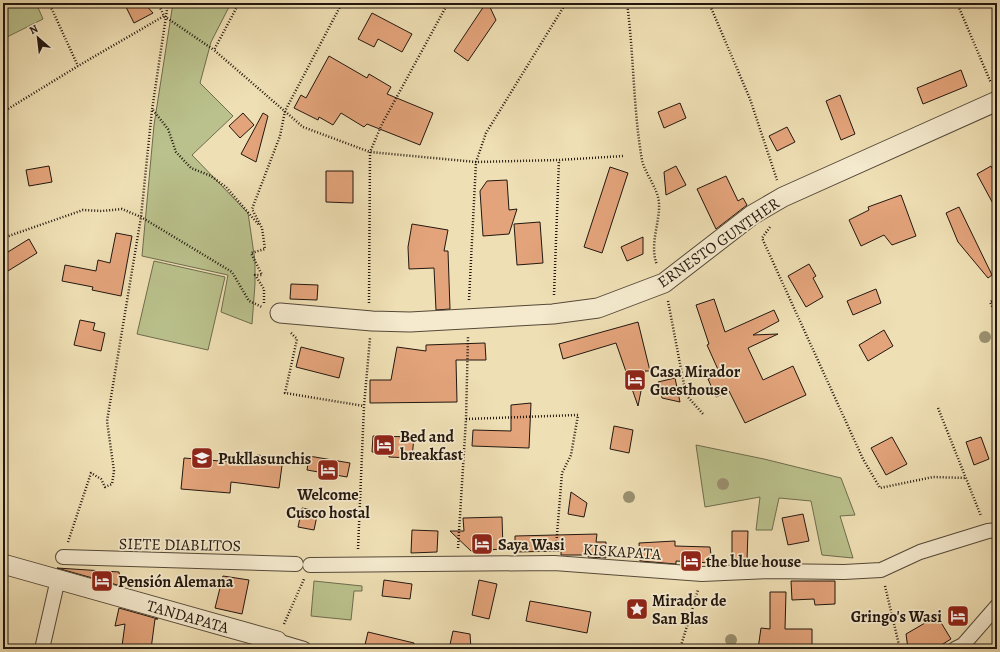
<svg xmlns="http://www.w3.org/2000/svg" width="1000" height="652" viewBox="0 0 1000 652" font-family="Alegreya,serif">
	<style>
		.green { fill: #bac18c; stroke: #6e6c4e }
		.building { fill: #e4a47b; stroke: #22170f }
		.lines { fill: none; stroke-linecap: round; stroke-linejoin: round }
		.pedestrian-casing { stroke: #554938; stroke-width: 16 }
		.minor-casing { stroke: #554938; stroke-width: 21 }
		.path { stroke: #22170f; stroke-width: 2.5; stroke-dasharray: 1 2; stroke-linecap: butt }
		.pedestrian { stroke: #f5eace; stroke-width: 14 }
		.minor { stroke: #f5eace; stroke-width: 19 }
		.tree { fill: #9b9171 }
		.labels { text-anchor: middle; stroke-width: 3.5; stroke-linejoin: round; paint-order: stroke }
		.street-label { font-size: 16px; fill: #22170f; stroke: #f5eace }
		.poi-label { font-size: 16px; font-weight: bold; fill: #22170f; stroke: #f5eace; text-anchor: start }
	</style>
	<rect width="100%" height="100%" fill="#efdfb4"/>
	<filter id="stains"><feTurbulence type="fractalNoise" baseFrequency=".005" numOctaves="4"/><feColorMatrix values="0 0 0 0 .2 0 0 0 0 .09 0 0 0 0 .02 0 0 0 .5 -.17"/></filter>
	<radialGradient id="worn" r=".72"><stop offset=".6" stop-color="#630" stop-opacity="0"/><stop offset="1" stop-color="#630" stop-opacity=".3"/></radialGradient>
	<g class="green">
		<polygon points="3,3 36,3 43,19 3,39"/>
		<polygon points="173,3 231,3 211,42 200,83 233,116 192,155 248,213 255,261 255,284 252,324 221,312 228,275 142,256 154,125"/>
		<polygon points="154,261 225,277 208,350 137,334"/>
		<polygon points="696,445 764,459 841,478 855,515 840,516 853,558 822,555 811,501 779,498 772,530 756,530 760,497 705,507"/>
		<polygon points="314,581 362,586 362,591 354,591 351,620 311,616"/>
	</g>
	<g class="building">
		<polygon points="124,3 144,3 153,13 134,23"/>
		<polygon points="486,3 488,3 496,20 468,61 454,51"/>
		<polygon points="372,13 412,34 402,52 378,39 374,47 358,39"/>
		<polygon points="329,56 367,78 369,74 391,87 387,94 433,113 420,145 367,124 364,127 341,113 333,125 319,117 318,120 294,108 301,95 306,98"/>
		<polygon points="961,70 967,86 923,104 917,88"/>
		<polygon points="840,95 855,134 841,140 826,101"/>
		<polygon points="680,103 686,118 664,128 658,112"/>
		<polygon points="243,113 254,125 240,138 229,126"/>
		<polygon points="263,113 268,116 256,162 241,154"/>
		<polygon points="787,127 795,142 777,151 769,136"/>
		<polygon points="49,166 52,182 29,186 26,170"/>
		<polygon points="676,166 686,185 666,195 664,172"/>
		<polygon points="991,166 997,178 997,211 977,174"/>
		<polygon points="610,167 628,173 602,253 584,247"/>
		<polygon points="326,171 353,171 353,203 326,202"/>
		<polygon points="726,176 738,201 743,198 747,205 716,229 697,189"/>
		<polygon points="507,180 509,210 517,209 509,234 483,236 480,191 487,181"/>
		<polygon points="901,195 916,236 892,245 884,235 861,246 849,220 869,210 868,207"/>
		<polygon points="959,207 992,275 988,278 958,242 946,213"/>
		<polygon points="540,222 543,263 517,265 514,224"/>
		<polygon points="412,224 448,230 444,251 448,251 450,309 436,310 434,268 409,269 408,247"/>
		<polygon points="116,233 132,236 121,296 92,290 93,287 62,281 65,265 96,271 98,260 110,263"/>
		<polygon points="643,237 643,254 627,261 621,247"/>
		<polygon points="29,239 37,253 3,274 3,255"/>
		<polygon points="809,264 816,276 813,278 823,297 806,307 788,276"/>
		<polygon points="291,284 318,285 317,300 290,299"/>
		<polygon points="876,289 881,303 853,315 847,301"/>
		<polygon points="714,299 725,332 774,310 779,321 753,335 778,334 748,348 763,380 793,366 806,395 745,423 729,391 716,397 708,379 720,374 707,345 709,344 696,305"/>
		<polygon points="80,320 95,323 93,330 105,333 101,351 74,345"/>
		<polygon points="638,322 650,371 645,371 638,406 616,343 563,359 559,344"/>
		<polygon points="884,330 893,346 868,361 859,345"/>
		<polygon points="485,343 486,360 456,360 457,402 370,403 370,380 391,380 397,347 426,351 426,345"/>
		<polygon points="301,347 344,358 339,378 296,367"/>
		<polygon points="675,378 680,402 662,398 658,382"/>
		<polygon points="531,403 529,448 472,446 473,430 511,431 511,405"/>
		<polygon points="614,426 633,430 629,453 610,449"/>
		<polygon points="373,436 414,437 412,458 389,457 389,452 372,452"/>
		<polygon points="892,437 907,464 886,475 871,448"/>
		<polygon points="981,437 989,459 974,465 966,442"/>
		<polygon points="257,455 283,458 279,488 231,482 230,493 181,489 184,458 256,464"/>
		<polygon points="309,456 350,463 347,477 307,470"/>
		<polygon points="571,492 587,503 584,517 568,514"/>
		<polygon points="302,508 318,511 314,530 298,527"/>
		<polygon points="803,514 809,541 788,545 782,518"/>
		<polygon points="502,517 503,549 471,551 450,531 464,531 463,518"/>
		<polygon points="412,530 438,531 437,552 411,553"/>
		<polygon points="732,531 748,531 747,561 732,561"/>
		<polygon points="597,534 596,542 606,542 606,558 588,557 588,555 561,555 561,551 515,552 515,536"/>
		<polygon points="675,541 675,546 710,547 712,563 676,561 676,564 640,561 639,543"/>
		<polygon points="57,568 119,572 121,586"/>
		<polygon points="223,576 249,580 242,614 215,608"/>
		<polygon points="384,580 412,584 410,599 382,596"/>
		<polygon points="479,580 497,584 489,619 472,615"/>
		<polygon points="791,581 835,581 835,604 815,605 814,599 792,600"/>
		<polygon points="770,592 786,592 785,629 812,629 812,649 758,649 761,628 770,629"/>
		<polygon points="530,601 591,612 587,633 526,621"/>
		<polygon points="119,608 158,619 155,619 151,649 122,646 125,624 115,626"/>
		<polygon points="937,616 951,639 935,649 908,649 906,634"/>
		<polygon points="453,631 470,634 471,649 449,649"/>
		<polygon points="368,632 414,643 413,649 364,649"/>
	</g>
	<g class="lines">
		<g class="pedestrian-casing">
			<g id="pedestrian">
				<polyline points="63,557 296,564"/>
				<polyline points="310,565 554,563 702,574 768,571 844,572 881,570 920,552 988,531 997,530"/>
				<polyline points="277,641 304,649"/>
				<polyline points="42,649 58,579"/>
				<polyline points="955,649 963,645 997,606"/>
			</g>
		</g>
		<g class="minor-casing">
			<g id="minor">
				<polyline points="280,313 372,321 410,322 553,314 598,308 664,283 752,215 783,197 997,101"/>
				<polyline points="3,564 277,641 280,649"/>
			</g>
		</g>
		<g class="path">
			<polyline points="49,3 78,66"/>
			<polyline points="158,3 164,16 214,50"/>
			<polyline points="239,3 214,50 303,127 370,152 476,162 559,160 623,156"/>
			<path d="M627 3C634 55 633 108 642 160 645 174 658 188 659 203 660 224 649 244 657 265"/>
			<polyline points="709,3 750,99 777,180"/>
			<polyline points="957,3 991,83"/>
			<polyline points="153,110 168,129 176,152 191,168 211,176 226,187 259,225"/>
			<polyline points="3,112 78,66 164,16"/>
			<polyline points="770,227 762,238 863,459 880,488 933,477 966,478"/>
			<polyline points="3,238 83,210 102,211 122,209 141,217 232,272 249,301 262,307"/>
			<polyline points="554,295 559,160"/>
			<polyline points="997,298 990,302 997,316"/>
			<polyline points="469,300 476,162 486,133 566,3"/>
			<polyline points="668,301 686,395 704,415"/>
			<polyline points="264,303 264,289 255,275 262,275 251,253 265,249 262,228 252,209 280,136 285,111 342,3"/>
			<polyline points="369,303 370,152 382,124 448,3"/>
			<polyline points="291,333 297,339 285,393 364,406"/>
			<polyline points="938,408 981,516"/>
			<polyline points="466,419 578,415 571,455 562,473 556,547"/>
			<polyline points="68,542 91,473 101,479 105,487 112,484 114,471 107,421 141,217 152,110 168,3"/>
			<polyline points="458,548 466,419 468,337"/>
			<polyline points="358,549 364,406 370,338"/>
			<polyline points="885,586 900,649"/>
			<polyline points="284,624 304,579"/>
			<polyline points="680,649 698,590"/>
		</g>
		<use href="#pedestrian" class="pedestrian"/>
		<use href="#minor" class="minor"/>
	</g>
	<g class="tree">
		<circle cx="985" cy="337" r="6"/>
		<circle cx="723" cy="484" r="6"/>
		<circle cx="629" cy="497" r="6"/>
		<circle cx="731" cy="640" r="6"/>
	</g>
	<defs>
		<g id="hotel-square" transform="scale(1.15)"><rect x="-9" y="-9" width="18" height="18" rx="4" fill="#8f2418" stroke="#f5eace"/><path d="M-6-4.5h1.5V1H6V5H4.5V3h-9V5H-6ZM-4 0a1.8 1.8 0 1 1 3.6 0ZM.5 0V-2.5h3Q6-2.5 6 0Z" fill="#fff"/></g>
		<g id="school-square" transform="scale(1.15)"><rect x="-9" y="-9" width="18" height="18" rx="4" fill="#8f2418" stroke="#f5eace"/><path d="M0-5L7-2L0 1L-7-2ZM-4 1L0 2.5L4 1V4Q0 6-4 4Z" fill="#fff"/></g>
		<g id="sight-square" transform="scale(1.15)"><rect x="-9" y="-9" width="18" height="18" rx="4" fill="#8f2418" stroke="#f5eace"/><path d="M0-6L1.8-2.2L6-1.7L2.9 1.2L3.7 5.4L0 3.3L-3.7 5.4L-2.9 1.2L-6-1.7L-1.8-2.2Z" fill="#fff"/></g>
	</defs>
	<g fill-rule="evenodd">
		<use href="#hotel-square" x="635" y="380"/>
		<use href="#hotel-square" x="384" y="445"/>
		<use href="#school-square" x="202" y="458"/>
		<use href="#hotel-square" x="328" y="470"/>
		<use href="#hotel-square" x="482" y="544"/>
		<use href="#hotel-square" x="691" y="561"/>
		<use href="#hotel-square" x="102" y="581"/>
		<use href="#sight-square" x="637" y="609"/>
		<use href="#hotel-square" x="958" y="616"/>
	</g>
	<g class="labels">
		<g class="street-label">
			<text transform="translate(718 242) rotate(-35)" y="6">ERNESTO GUNTHER</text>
			<text transform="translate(180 544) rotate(1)" y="6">SIETE DIABLITOS</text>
			<text transform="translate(622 551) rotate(4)" y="6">KISKAPATA</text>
			<text transform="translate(188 616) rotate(16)" y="6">TANDAPATA</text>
		</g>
		<g class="poi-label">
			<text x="650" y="377">Casa Mirador<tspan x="650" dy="18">Guesthouse</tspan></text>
			<text x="400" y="442">Bed and<tspan x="400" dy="18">breakfast</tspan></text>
			<text x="218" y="464">Pukllasunchis</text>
			<text x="328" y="500" text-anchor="middle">Welcome<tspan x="328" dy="18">Cusco hostal</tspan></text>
			<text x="498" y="550">Saya Wasi</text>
			<text x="706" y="567">the blue house</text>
			<text x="118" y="587">Pensión Alemana</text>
			<text x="652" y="606">Mirador de<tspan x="652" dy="18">San Blas</tspan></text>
			<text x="942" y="622" text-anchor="end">Gringo's Wasi</text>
		</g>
	</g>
	<rect width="1000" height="652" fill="none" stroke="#efdfb4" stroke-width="16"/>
	<rect x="4" y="4" width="992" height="644" fill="none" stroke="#22170f" stroke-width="2"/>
	<rect x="8" y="8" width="984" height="636" fill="none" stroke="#22170f"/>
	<g transform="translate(38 38) rotate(332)" stroke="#f5eace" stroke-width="3" paint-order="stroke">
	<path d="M0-3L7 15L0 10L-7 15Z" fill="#22170f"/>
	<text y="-6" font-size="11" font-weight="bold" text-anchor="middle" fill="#22170f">N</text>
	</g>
	<rect width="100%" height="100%" filter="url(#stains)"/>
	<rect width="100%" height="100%" fill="url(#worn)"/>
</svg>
